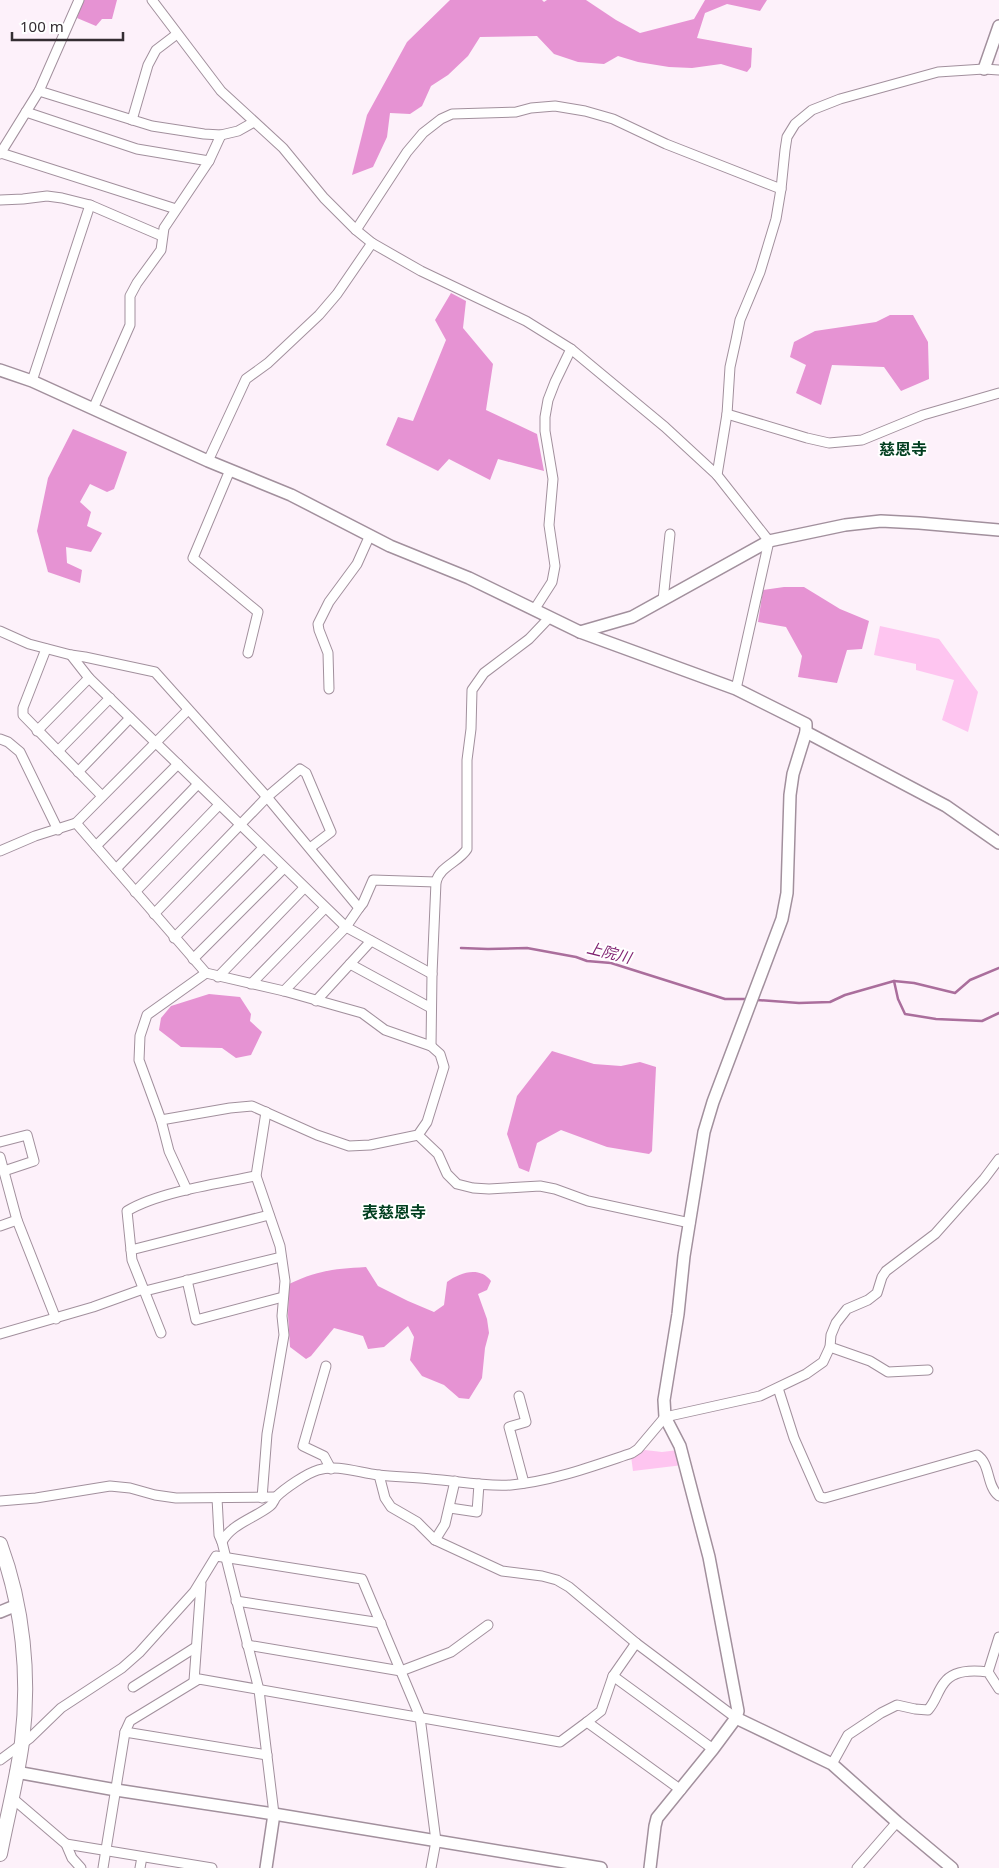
<svg xmlns="http://www.w3.org/2000/svg" width="999" height="1868" viewBox="0 0 999 1868" font-family="'Noto Sans','Noto Sans JP',sans-serif">
	<style>
		.green { fill: #fec5f0 }
		.forest { fill: #e693d3 }
		.lines { fill: none; stroke-linecap: round; stroke-linejoin: round }
		.stream { stroke: #aa6e9c; stroke-width: 2.5 }
		.minor-casing { stroke: #a2909d; stroke-width: 11 }
		.tertiary-casing { stroke: #a2909d; stroke-width: 14 }
		.primary-casing { stroke: #a2909d; stroke-width: 16 }
		.minor { stroke: #fff; stroke-width: 9 }
		.tertiary { stroke: #fff; stroke-width: 11 }
		.primary { stroke: #fff; stroke-width: 14 }
		.labels { text-anchor: middle; stroke-width: 4; stroke-linejoin: round; paint-order: stroke }
		.water-label { font-size: 15px; font-style: italic; fill: #7e1e6f; stroke: #fff }
		.quarter-label { font-size: 16px; font-weight: bold; fill: #003e1f; stroke: #fff }
	</style>
	<rect width="100%" height="100%" fill="#fdf1fa"/>
	<g class="green">
		<polygon points="880,626 939,639 978,692 968,732 942,720 954,680 916,670 916,664 874,655"/>
		<polygon points="645,1450 662,1452 678,1450 683,1465 633,1471 631,1456"/>
	</g>
	<g class="forest">
		<polygon points="83,0 117,0 112,19 102,19 96,26 77,18"/>
		<polygon points="450,0 542,0 544,2 547,0 586,0 616,20 640,33 694,19 705,0 767,0 760,11 727,4 705,13 697,38 752,48 751,67 747,72 721,64 692,68 669,67 638,62 618,56 604,64 578,62 554,54 537,36 480,37 468,56 448,75 431,86 422,106 410,114 390,113 387,137 373,167 352,175 367,115 407,42"/>
		<polygon points="451,293 466,301 463,328 493,364 486,410 537,434 544,471 498,459 490,480 449,459 438,471 386,445 398,417 413,421 446,340 435,320"/>
		<polygon points="890,315 913,315 928,342 929,379 901,391 884,367 832,365 821,405 796,393 806,365 790,357 794,342 815,331 876,322"/>
		<polygon points="73,429 127,452 114,489 107,492 90,484 80,502 91,512 87,526 102,533 91,552 66,547 67,563 82,570 80,583 48,572 37,531 48,478"/>
		<polygon points="784,587 804,587 840,609 869,621 862,649 847,650 837,683 798,677 802,656 786,627 758,622 763,590"/>
		<polygon points="209,994 240,997 251,1014 250,1021 262,1032 251,1055 236,1058 222,1048 181,1047 159,1030 161,1018 171,1006"/>
		<polygon points="552,1051 594,1064 621,1066 640,1062 656,1067 652,1151 649,1154 607,1147 561,1130 537,1143 529,1172 519,1168 507,1134 517,1096"/>
		<path d="M366 1267 378 1286 408 1301 434 1312 444 1305 447 1282C460 1272 480 1266 491 1281L487 1290 478 1294 487 1319 489 1333 485 1348 482 1378 469 1399 459 1398 444 1385 422 1376 410 1360 414 1337 408 1326 384 1347 368 1349 363 1336 334 1328 311 1356 306 1359 290 1347 288 1315 289 1284C318 1270 335 1269 366 1267Z"/>
	</g>
	<g class="lines">
		<g class="stream">
			<polyline points="461,948 488,949 527,948 576,957 587,961 611,963 725,999 747,999"/>
			<polyline points="894,981 898,999 905,1014 936,1019 982,1021 999,1013"/>
			<polyline points="757,1000 799,1003 830,1002 845,995 894,981 914,983 955,993 970,980 999,968"/>
		</g>
		<g class="minor-casing">
			<g id="minor">
				<polyline points="152,0 221,91 283,148 324,198 356,230 372,243 421,271 526,321 571,349 665,427 717,475 769,541 736,689"/>
				<polyline points="39,91 152,126 204,134 221,135 238,131 254,122"/>
				<polyline points="26,112 137,149 209,161"/>
				<polyline points="132,120 148,65 156,50 177,34"/>
				<polyline points="1,153 176,209"/>
				<polyline points="0,154 39,91 79,0"/>
				<polyline points="0,200 23,199 47,196 62,198 90,205 162,236"/>
				<polyline points="356,230 407,152 423,133 441,119 452,114 516,112 531,108 555,106 585,111 613,119 666,144 781,189"/>
				<polyline points="32,381 90,205"/>
				<polyline points="93,409 130,325 130,296 137,283 161,250 164,228 209,161 221,135"/>
				<polyline points="727,414 807,438 829,443 862,440 923,415 999,393"/>
				<polyline points="208,461 246,379 268,363 319,315 337,294 372,243"/>
				<polyline points="230,470 193,558 258,612 248,653"/>
				<polyline points="717,475 727,414 730,367 736,340 740,320 760,272 776,219 781,189 785,150 787,137 795,124 812,110 840,99 938,72 984,69 999,70"/>
				<polyline points="663,600 670,534"/>
				<polyline points="534,610 552,582 555,566 549,525 553,479 545,431 545,417 548,400 555,382 571,349"/>
				<polyline points="0,631 29,644 71,655 85,657 155,672 267,797 359,908 346,927 284,991"/>
				<polyline points="46,649 23,708 23,715 102,796"/>
				<polyline points="71,655 89,678 346,927 432,974"/>
				<polyline points="329,689 328,653 319,630 318,624 329,602 357,564 370,535"/>
				<polyline points="37,731 89,678"/>
				<polyline points="0,739 8,742 20,752 58,830"/>
				<polyline points="58,751 110,698"/>
				<polyline points="78,772 130,718"/>
				<polyline points="76,823 206,973 284,991 362,1013 385,1030 431,1046 440,1054 444,1067 427,1122 418,1135 370,1145 349,1146 317,1135 252,1106 230,1108 161,1120"/>
				<polyline points="96,846 178,764"/>
				<polyline points="0,851 35,836 76,823 188,710"/>
				<polyline points="116,869 198,784"/>
				<polyline points="135,892 219,805"/>
				<polyline points="359,908 363,903 373,880 436,882"/>
				<polyline points="154,914 267,797 300,769 306,773 331,832 310,848"/>
				<polyline points="174,938 263,848"/>
				<polyline points="193,959 284,868"/>
				<polyline points="350,964 431,1008"/>
				<polyline points="218,977 304,888"/>
				<polyline points="251,984 325,908"/>
				<polyline points="316,1001 371,941"/>
				<path d="M431 1046 432 974 436 882C440 866 459 862 467 849V760L471 729 472 690 484 673 529 639 549 618"/>
				<polyline points="418,1135 438,1154 447,1174 457,1184 473,1188 489,1189 540,1186 555,1189 588,1201 690,1223"/>
				<polyline points="0,1142 27,1135 34,1161 4,1171"/>
				<polyline points="0,1157 17,1220 56,1319"/>
				<polyline points="187,1190 169,1151 161,1120 139,1060 140,1036 147,1015 206,973"/>
				<polyline points="0,1226 17,1220"/>
				<polyline points="131,1250 269,1215"/>
				<polyline points="187,1280 196,1320 283,1297"/>
				<polyline points="145,1291 281,1257"/>
				<path d="M161 1333 132 1260 127 1211C158 1192 220 1183 256 1176"/>
				<polyline points="0,1334 93,1307 143,1289"/>
				<polyline points="830,1347 870,1361 888,1372 928,1370"/>
				<polyline points="326,1366 303,1446 324,1456 331,1469"/>
				<path d="M778 1388 794 1438 820 1497 825 1498 977 1455C991 1464 986 1486 999 1496"/>
				<polyline points="519,1396 526,1422 509,1427 524,1483"/>
				<polyline points="379,1475 385,1498 391,1507 417,1522 435,1540 502,1571 542,1576 557,1580 569,1587 636,1643 736,1718"/>
				<polyline points="217,1498 219,1535 222,1542"/>
				<polyline points="262,1498 267,1434 284,1335 282,1316 285,1281 280,1246 256,1176 266,1112"/>
				<polyline points="0,1501 36,1498 110,1486 130,1488 155,1495 176,1498 276,1497"/>
				<polyline points="450,1508 477,1512 479,1484"/>
				<polyline points="435,1540 445,1524 455,1481"/>
				<polyline points="236,1601 381,1623"/>
				<polyline points="247,1645 401,1671 451,1652 488,1625"/>
				<polyline points="988,1672 999,1637"/>
				<polyline points="613,1676 713,1749"/>
				<polyline points="194,1681 201,1584"/>
				<polyline points="133,1687 196,1647"/>
				<polyline points="587,1722 601,1711 613,1676 636,1643"/>
				<polyline points="125,1732 267,1755"/>
				<polyline points="0,1760 30,1738 61,1708 122,1668 139,1653 194,1592 216,1556 362,1579 420,1717 436,1841 431,1868"/>
				<path d="M832 1764 848 1735 881 1713 897 1705 915 1709 928 1710C936 1701 937 1692 944 1683 953 1670 973 1670 988 1672L999 1689"/>
				<polyline points="11,1797 66,1844 72,1858 81,1868"/>
				<path d="M274 1814 259 1690 222 1542C231 1524 255 1518 270 1506 273 1504 274 1500 276 1497 284 1489 307 1473 318 1470 336 1464 360 1473 378 1475 396 1477 414 1477 431 1479 457 1481 485 1487 511 1485 553 1481 593 1466 632 1453L638 1449 665 1417 760 1396 806 1374 823 1362 830 1347 831 1335 836 1323 847 1309 868 1300 877 1293 882 1277 886 1271 935 1234 984 1179 999 1159"/>
				<polyline points="66,1844 212,1868"/>
				<polyline points="103,1868 125,1732 130,1721 199,1679 560,1742 587,1722 681,1790"/>
				<polyline points="140,1868 142,1857"/>
				<polyline points="857,1868 897,1822"/>
			</g>
		</g>
		<g class="tertiary-casing">
			<g id="tertiary">
				<polyline points="984,69 999,26"/>
				<polyline points="0,370 32,381 208,461 291,495 390,546 469,578 580,632 736,689 806,724 806,732 793,774 790,795 787,893 782,919 713,1102 704,1132 684,1256 678,1314 664,1400 665,1417 680,1446 709,1557 738,1711 736,1718 713,1749 657,1818 655,1826 650,1868"/>
				<polyline points="580,632 632,617 769,541 845,525 881,521 919,523 999,530"/>
				<polyline points="806,732 946,806 999,843"/>
				<polyline points="0,1612 17,1605"/>
				<polyline points="736,1718 832,1764 897,1822 952,1868"/>
				<polyline points="16,1772 116,1790 274,1814 601,1868"/>
				<polyline points="266,1868 274,1814"/>
			</g>
		</g>
		<g class="primary-casing">
			<path id="primary" d="M0 1544C23 1606 30 1676 22 1742 17 1780 7 1817 0 1854"/>
		</g>
		<use href="#minor" class="minor"/>
		<use href="#tertiary" class="tertiary"/>
		<use href="#primary" class="primary"/>
	</g>
	<g class="labels">
		<g class="water-label">
			<text transform="translate(609 953) rotate(14)" y="5">上院川</text>
		</g>
		<g class="quarter-label">
			<text x="903" y="455">慈恩寺</text>
			<text x="394" y="1218">表慈恩寺</text>
		</g>
	</g>
	<path d="M12 32v8h111v-8" fill="none" stroke="#342d32" stroke-width="2.5"/>
	<text x="20" y="32" font-size="15" fill="#342d32" stroke="#ffffff" stroke-width="4" paint-order="stroke">100 m</text>
</svg>
